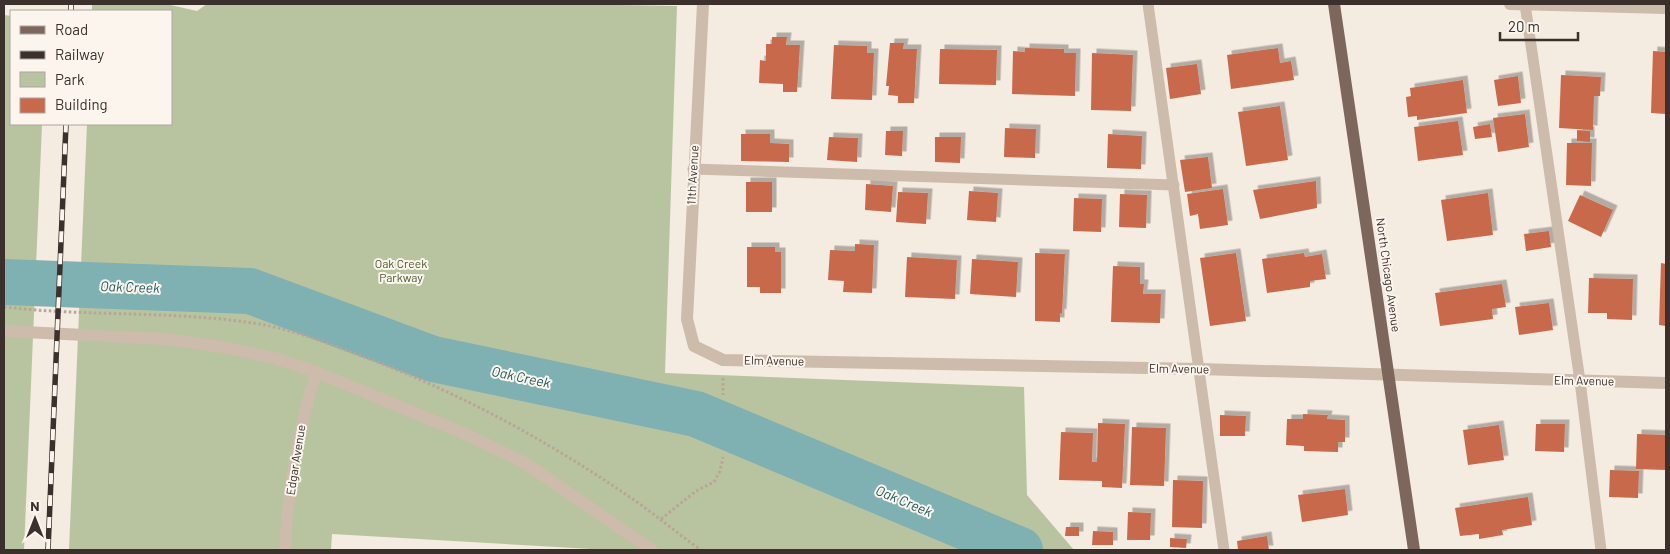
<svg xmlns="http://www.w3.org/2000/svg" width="1670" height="554" viewBox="0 0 1670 554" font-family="Barlow,sans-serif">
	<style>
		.green { fill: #b8c4a0 }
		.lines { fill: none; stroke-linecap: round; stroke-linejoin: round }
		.river { stroke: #7fb0b2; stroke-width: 46 }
		.building { fill: #c8694b; filter: url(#shadow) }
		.path { stroke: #b9a596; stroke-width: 3; stroke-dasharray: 2.5 2.5; stroke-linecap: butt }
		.lane { stroke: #cdbbac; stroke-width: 11 }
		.street { stroke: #cdbbac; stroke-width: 12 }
		.primary { stroke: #7d675c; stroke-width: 12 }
		.rail-casing { stroke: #3b302b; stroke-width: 5.5 }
		.rail { stroke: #fbf5ee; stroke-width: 4; stroke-dasharray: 11; stroke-linecap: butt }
		.labels { text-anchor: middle; stroke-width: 4; stroke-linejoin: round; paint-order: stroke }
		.street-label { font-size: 12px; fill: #3b302b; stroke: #fbf5ee }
		.park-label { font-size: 12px; fill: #4a5a2e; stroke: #fbf5ee }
		.water-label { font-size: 14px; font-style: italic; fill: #1f5a5e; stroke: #fbf5ee }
	</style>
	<defs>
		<filter id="shadow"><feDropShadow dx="4.5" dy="-4.5" stdDeviation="0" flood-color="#0004"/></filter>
	</defs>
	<rect width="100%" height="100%" fill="#f4ebe1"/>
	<g class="green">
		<polygon points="92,4 166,4 197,11 207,4 562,4 677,6 665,373 1024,387 1027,495 1074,550 609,550 332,534 331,550 69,550 87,124 171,124 171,11 92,11"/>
		<polygon points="4,15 11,16 11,124 42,124 24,550 4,550"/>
	</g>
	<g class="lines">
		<polyline class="river" points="4,282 250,291 433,359 696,414 1020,550"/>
	</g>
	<g class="building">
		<polygon points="772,37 787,37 786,45 800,45 797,92 783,92 783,84 759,83 760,60 766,61 766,44 772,44"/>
		<polygon points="890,43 904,43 903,49 917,49 914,103 898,103 898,96 888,95 889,86 886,86"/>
		<polygon points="834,45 867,46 867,53 874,53 872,100 831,99"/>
		<polygon points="1025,48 1064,49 1064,53 1076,53 1075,96 1012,94 1013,51 1025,52"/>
		<polygon points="1278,48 1280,63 1291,61 1294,80 1231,89 1227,55"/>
		<polygon points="940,49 997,50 996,85 939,84"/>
		<polygon points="1653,51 1666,52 1666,114 1651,113"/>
		<polygon points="1092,53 1133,55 1131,111 1091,110"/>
		<polygon points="1197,64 1201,94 1170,99 1166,68"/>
		<polygon points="1561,75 1601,77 1600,96 1594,96 1593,130 1559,128"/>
		<polygon points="1518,76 1521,103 1498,106 1494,80"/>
		<polygon points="1463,80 1467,113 1417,120 1417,116 1408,117 1406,97 1411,96 1410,88"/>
		<polygon points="1280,106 1288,160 1246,166 1238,112"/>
		<polygon points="1525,114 1529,147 1498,152 1493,118"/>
		<polygon points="1458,121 1463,155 1418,161 1414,127"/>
		<polygon points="1490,124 1492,137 1475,139 1473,127"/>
		<polygon points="1005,128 1036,129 1035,158 1004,157"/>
		<polygon points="1577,130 1590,131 1590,142 1577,141"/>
		<polygon points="886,131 903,131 902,156 885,155"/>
		<polygon points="741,134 770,134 770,143 789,144 789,162 741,161"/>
		<polygon points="1108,134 1142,136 1141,169 1107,168"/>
		<polygon points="829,137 858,138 857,162 827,160"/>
		<polygon points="935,137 961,137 960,163 935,162"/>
		<polygon points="1567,143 1592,143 1591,186 1566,185"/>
		<polygon points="1208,157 1212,188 1185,192 1180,160"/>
		<polygon points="1316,181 1317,208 1260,219 1253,190"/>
		<rect x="746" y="182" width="26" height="30"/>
		<polygon points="866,184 893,186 891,212 865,210"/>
		<polygon points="1223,189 1228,225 1200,229 1198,214 1190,216 1187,194"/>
		<polygon points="969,191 998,193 996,222 967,220"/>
		<polygon points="898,192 928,193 926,224 896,222"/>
		<polygon points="1488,193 1493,235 1447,241 1441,200"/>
		<polygon points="1120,194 1147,195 1146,228 1119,227"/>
		<polygon points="1580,195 1613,210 1601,237 1568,221"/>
		<polygon points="1074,198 1102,199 1101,232 1073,231"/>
		<polygon points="1549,231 1551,247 1526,251 1524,234"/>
		<polygon points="855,244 874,245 872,293 843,292 844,281 828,280 830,250 855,251"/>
		<polygon points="747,247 775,247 775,252 781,252 781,293 760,293 760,287 747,287"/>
		<polygon points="1035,253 1065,254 1062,314 1060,313 1060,322 1035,321"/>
		<polygon points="1236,253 1246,321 1210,326 1200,258"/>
		<polygon points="1304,253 1305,257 1322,254 1326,279 1310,281 1310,287 1267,293 1262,259"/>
		<polygon points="907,257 957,260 955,299 905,297"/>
		<polygon points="972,259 1018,262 1016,297 970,294"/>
		<polygon points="1661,263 1666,264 1666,326 1659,325"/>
		<polygon points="1113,266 1140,267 1140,284 1144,284 1143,294 1161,294 1160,323 1111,322"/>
		<polygon points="1589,278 1633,279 1632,320 1607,319 1607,313 1588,313"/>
		<polygon points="1502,284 1506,307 1492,309 1493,319 1440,326 1435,293"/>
		<polygon points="1549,303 1553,330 1519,335 1515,307"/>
		<polygon points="1303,414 1328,415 1327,419 1345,420 1345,442 1338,442 1338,452 1304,451 1304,446 1286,445 1287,419 1303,419"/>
		<polygon points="1220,415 1246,416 1245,436 1220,436"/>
		<polygon points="1098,423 1125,424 1122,488 1102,487 1102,481 1059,480 1061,432 1093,433 1092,462 1097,462"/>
		<polygon points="1536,424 1565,424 1564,452 1535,451"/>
		<polygon points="1499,425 1504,460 1468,465 1463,430"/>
		<polygon points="1132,427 1166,428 1164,486 1130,485"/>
		<polygon points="1637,434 1666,435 1666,470 1636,469"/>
		<polygon points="1610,470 1639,471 1638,498 1609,497"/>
		<polygon points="1173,480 1203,481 1202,528 1172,527"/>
		<polygon points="1345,489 1348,515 1302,522 1298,495"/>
		<polygon points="1528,497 1532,525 1502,530 1503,535 1479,539 1479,534 1460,536 1455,508"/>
		<polygon points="1128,512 1151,513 1150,540 1127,540"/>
		<polygon points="1066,527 1079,527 1079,536 1065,536"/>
		<polygon points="1093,531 1113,532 1113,545 1092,545"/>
		<polygon points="1267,536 1269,550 1238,550 1237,541"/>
		<polygon points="1170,538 1187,539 1186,548 1170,547"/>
	</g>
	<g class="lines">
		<g class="path">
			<path d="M4 307C90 317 179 310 265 325 296 331 327 343 356 354 455 390 547 440 634 500 657 516 678 534 701 550"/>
			<polyline points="723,378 723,395"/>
			<polyline points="661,519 696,491 714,482 720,471 723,457"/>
		</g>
		<g class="lane">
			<polyline points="1148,4 1224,550"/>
			<polyline points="1525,4 1580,381 1601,550"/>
			<polyline points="693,169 1174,185"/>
		</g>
		<g class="street">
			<polyline points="703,4 687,319 694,346 723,360 1200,369 1666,383"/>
			<polyline points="1510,4 1666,8"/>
			<polyline points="4,331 165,339 223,347 274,358 316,372 468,435 525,463 652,550"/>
			<path d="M285 550C287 489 299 431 316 372"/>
		</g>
		<polyline class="primary" points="1334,4 1414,550"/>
		<g class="rail-casing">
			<g id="rail">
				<polyline points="71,11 71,4"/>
				<polyline points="48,550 66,124"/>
			</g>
		</g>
		<use href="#rail" class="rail"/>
	</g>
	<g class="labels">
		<g class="street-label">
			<text transform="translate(693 175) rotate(-87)" y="4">11th Avenue</text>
			<text transform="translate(1388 275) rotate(82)" y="4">North Chicago Avenue</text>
			<text transform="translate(774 361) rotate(1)" y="4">Elm Avenue</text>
			<text transform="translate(1179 369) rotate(1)" y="4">Elm Avenue</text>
			<text transform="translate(1584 381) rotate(1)" y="4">Elm Avenue</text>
			<text transform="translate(296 460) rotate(-81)" y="4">Edgar Avenue</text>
		</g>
		<g class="park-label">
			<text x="401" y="268">Oak Creek<tspan x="401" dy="14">Parkway</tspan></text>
		</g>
		<g class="water-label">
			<text transform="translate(130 287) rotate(2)" y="5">Oak Creek</text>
			<text transform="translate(521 377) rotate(12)" y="5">Oak Creek</text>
			<text transform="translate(904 501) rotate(23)" y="5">Oak Creek</text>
		</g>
	</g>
	<rect width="1670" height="554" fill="none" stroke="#3b302b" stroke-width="10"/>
	<rect x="10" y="10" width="162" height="115" fill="#fbf5ee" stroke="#aea6a0"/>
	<rect x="20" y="26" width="25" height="8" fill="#7d675c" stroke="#aea6a0"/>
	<text x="55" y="35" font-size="15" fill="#3b302b">Road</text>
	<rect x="20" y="51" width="25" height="8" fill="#3b302b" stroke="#aea6a0"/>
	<text x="55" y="60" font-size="15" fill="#3b302b">Railway</text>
	<rect x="20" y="72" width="25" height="15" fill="#b8c4a0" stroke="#aea6a0"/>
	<text x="55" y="85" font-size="15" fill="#3b302b">Park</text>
	<rect x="20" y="98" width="25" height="15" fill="#c8694b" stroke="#aea6a0"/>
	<text x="55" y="110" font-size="15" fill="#3b302b">Building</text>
	<g transform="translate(35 519)" stroke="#fbf5ee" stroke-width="4" paint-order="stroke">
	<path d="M0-4L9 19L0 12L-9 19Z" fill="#3b302b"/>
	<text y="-8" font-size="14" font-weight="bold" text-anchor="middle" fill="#3b302b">N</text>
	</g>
	<path d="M1500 32v8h78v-8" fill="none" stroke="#3b302b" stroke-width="2.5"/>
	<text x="1508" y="32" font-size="15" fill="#3b302b" stroke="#fbf5ee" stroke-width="4" paint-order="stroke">20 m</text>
</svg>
